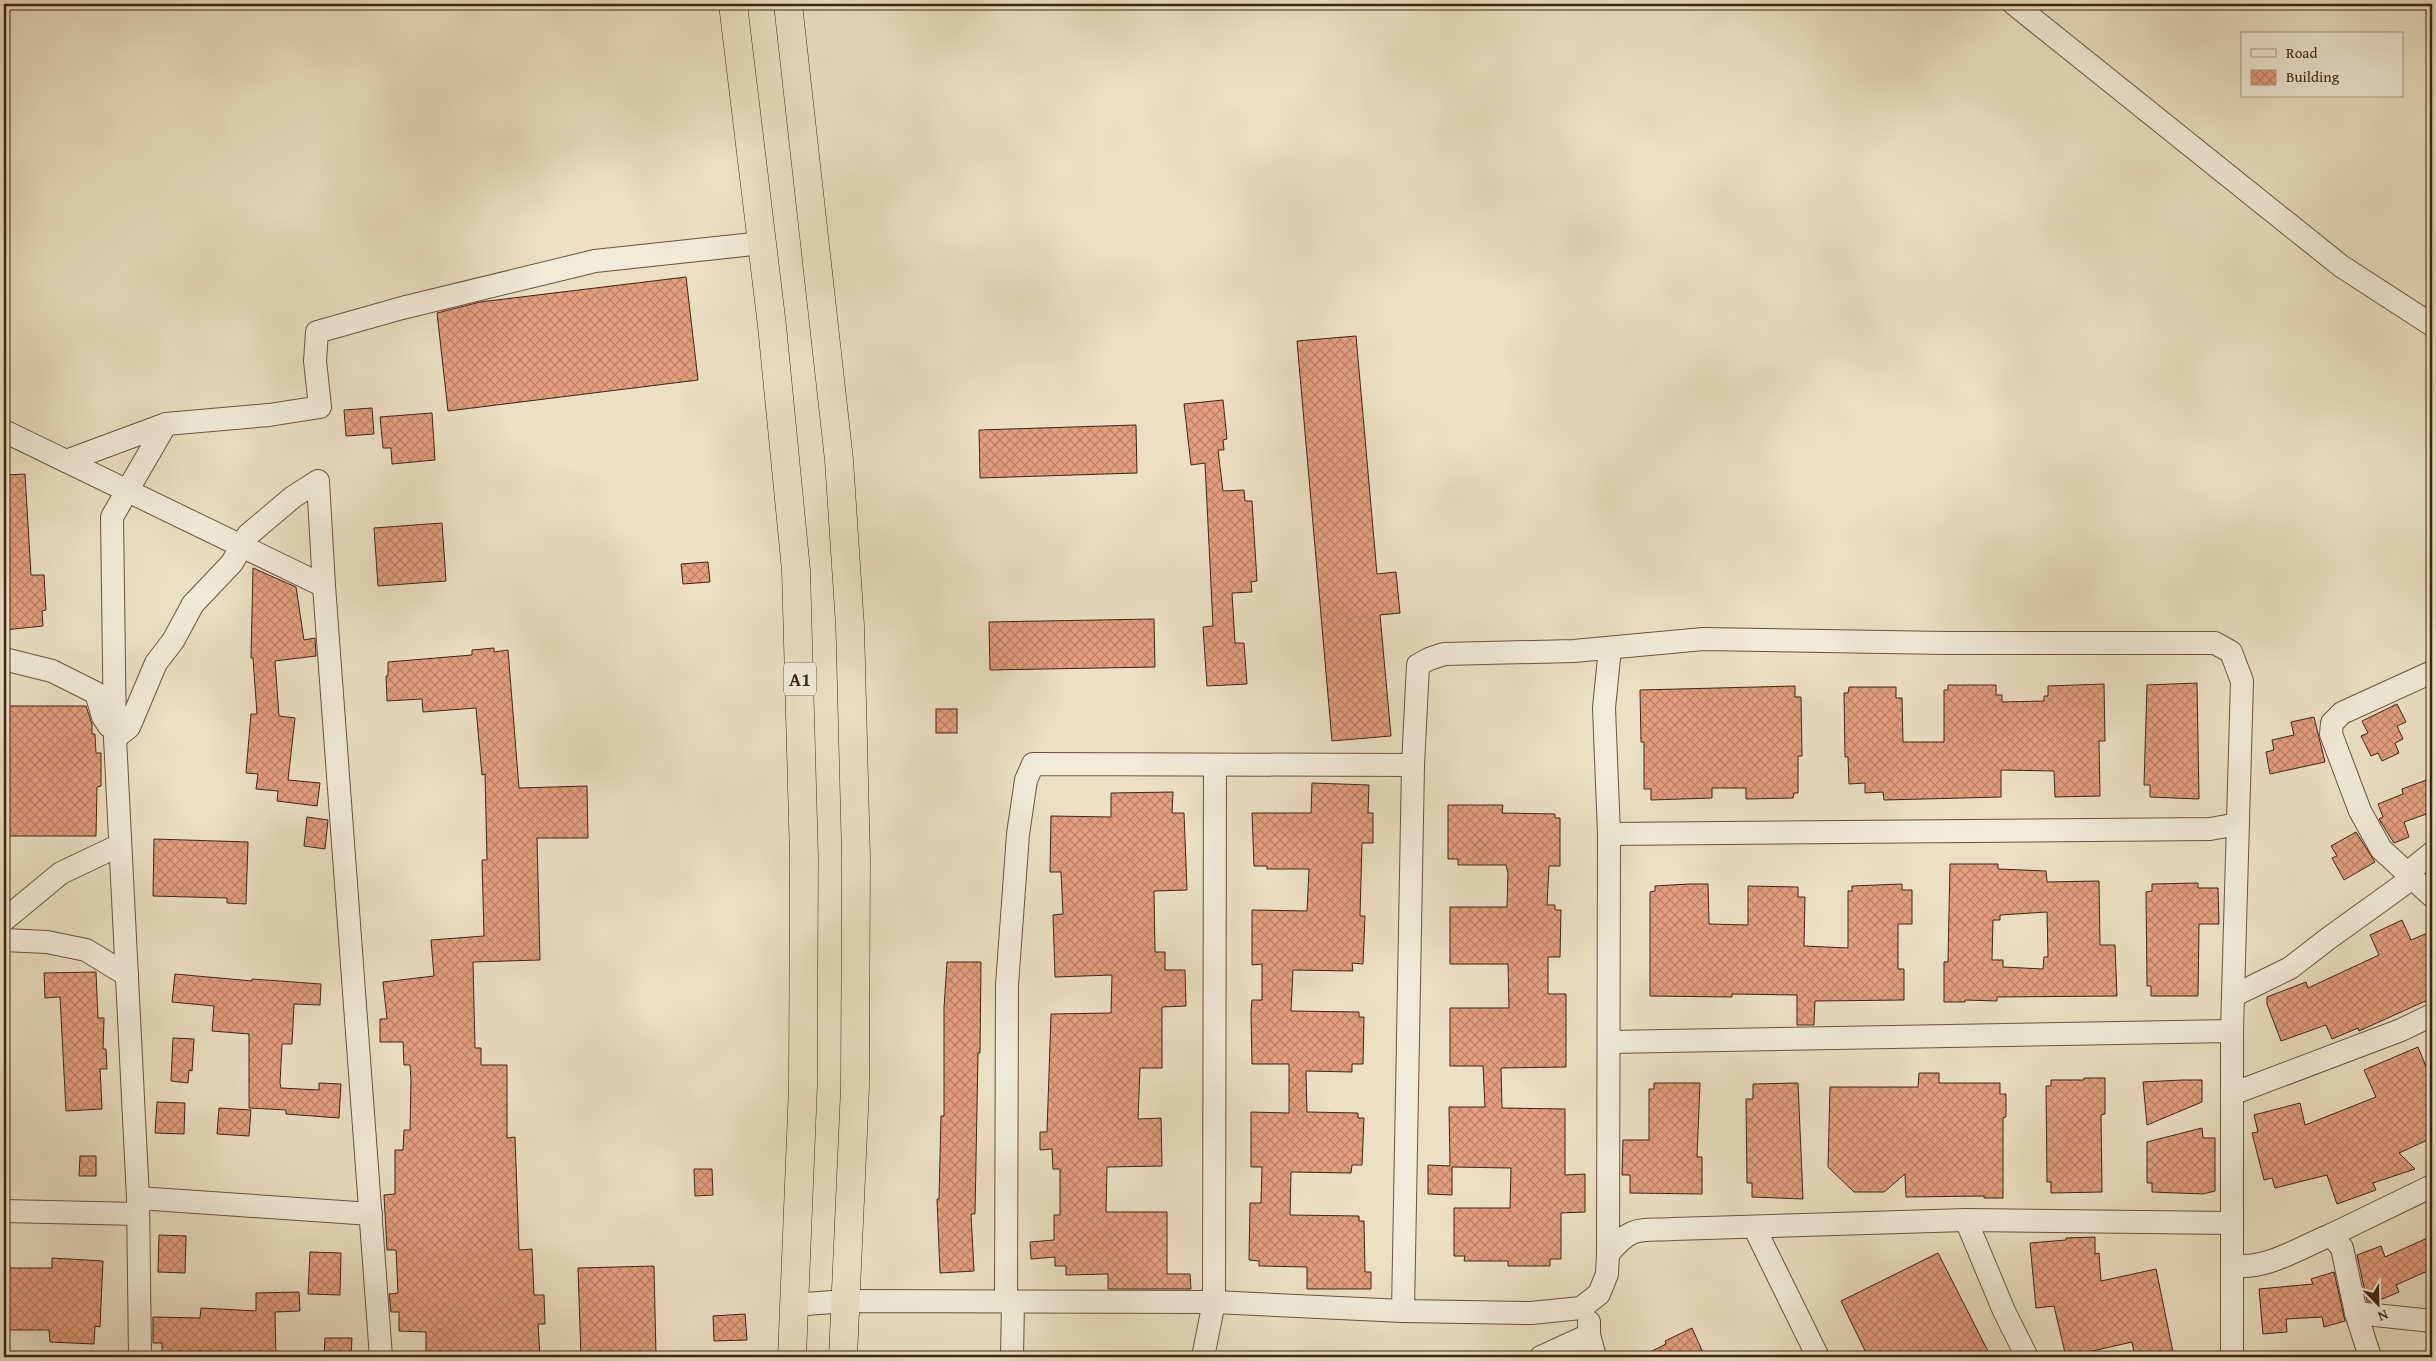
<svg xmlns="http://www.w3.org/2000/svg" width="2436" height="1361" viewBox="0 0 2436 1361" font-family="'Gentium Book Plus',serif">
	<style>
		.building { fill: url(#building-cross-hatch); stroke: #3e2612; fill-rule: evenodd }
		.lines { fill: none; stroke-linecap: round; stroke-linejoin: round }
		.minor-casing { stroke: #69543e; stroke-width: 24 }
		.highway-casing { stroke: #3e2612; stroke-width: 29 }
		.minor { stroke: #f2ebd9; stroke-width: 22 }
		.highway { stroke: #ebe0c4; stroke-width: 28 }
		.labels { text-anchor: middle; stroke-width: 5; stroke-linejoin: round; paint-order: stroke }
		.shield { fill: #f2ebd9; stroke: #74614e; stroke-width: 1 }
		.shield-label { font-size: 19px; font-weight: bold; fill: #3e2612 }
	</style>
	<defs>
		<pattern id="building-cross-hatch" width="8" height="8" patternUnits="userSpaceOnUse" patternTransform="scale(1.25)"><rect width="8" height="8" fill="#e49e7f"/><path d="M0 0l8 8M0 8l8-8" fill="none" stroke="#ba8167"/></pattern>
	</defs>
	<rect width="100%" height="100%" fill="#ebe0c4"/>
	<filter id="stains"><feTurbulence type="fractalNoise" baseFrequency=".004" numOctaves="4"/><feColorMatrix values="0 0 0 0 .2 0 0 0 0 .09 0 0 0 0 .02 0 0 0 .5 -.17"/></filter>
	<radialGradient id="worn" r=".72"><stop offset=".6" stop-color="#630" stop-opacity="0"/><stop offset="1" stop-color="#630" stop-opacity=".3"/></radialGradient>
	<g class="building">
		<polygon points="686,277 698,380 448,411 437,313 480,302"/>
		<polygon points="1356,336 1377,574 1396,572 1400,613 1380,615 1391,736 1332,741 1297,341"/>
		<polygon points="1223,400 1227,439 1223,440 1224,450 1218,450 1223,491 1244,490 1245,501 1252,501 1257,581 1251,582 1252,592 1232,593 1235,643 1244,643 1247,684 1207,686 1203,627 1213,626 1205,463 1191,465 1184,404"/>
		<polygon points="372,408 374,434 346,436 344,410"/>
		<polygon points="432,413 435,460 392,464 391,448 383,448 380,417"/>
		<polygon points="1136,425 1137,473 980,478 979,430"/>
		<polygon points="25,474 31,575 44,575 46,610 42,611 43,626 4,630 4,475"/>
		<polygon points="442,523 446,581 378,586 374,528"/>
		<polygon points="708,562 710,582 683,584 681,564"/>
		<polygon points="253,568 296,587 304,640 315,638 316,656 275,661 279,716 295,718 288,780 320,783 317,806 277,801 278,791 256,789 258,774 246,773 251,714 257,714 253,658 251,658"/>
		<polygon points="1154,619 1155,667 990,670 989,622"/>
		<polygon points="494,648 494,652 508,650 519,788 587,786 588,838 537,838 540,960 473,962 475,1048 481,1048 481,1065 507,1065 507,1138 515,1137 519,1250 532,1249 534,1295 544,1295 545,1324 538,1324 540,1357 426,1357 426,1332 399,1331 399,1312 391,1312 389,1294 398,1293 396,1250 387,1250 384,1195 395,1194 395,1150 403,1150 404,1130 410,1130 411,1081 410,1065 404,1065 403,1042 380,1042 380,1019 387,1019 383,982 434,976 431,940 484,936 482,860 487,860 485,774 482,775 476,708 423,712 422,699 387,701 386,676 388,676 388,662 472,655 472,650"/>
		<polygon points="2197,683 2199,799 2150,797 2150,785 2144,785 2147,685"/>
		<polygon points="2104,684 2105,741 2099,741 2100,796 2055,797 2054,771 2001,770 2001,797 1884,800 1883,792 1865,793 1865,783 1849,784 1848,757 1845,757 1844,693 1848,693 1849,687 1896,687 1896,698 1902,698 1903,742 1944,742 1944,690 1948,690 1948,685 1996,685 1996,695 2002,695 2002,702 2044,701 2044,696 2048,696 2048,686"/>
		<polygon points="1795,686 1795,697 1801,697 1802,756 1798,756 1798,793 1794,793 1793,798 1746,799 1746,788 1712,788 1712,798 1651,800 1651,789 1644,789 1644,742 1641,742 1640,690"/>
		<polygon points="2397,704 2406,722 2397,726 2403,739 2395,743 2399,753 2382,761 2378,753 2371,756 2361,736 2368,733 2362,721"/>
		<polygon points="4,706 86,706 92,724 92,734 95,734 96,753 101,753 101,786 97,787 96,836 4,836"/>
		<rect x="936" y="709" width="21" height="24"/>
		<polygon points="2314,717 2325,762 2270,774 2266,752 2274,750 2272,740 2294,735 2291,722"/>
		<polygon points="2432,778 2432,812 2404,822 2409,837 2394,843 2379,819 2383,817 2378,804 2403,794 2402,789"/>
		<polygon points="1312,783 1369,785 1368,813 1373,813 1373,843 1362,843 1360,916 1365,916 1363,964 1352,963 1353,971 1293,970 1291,1011 1359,1012 1359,1017 1364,1017 1363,1064 1352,1064 1352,1072 1306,1071 1307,1112 1358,1113 1358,1118 1364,1118 1362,1165 1352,1165 1351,1173 1291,1172 1290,1215 1359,1216 1359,1221 1364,1221 1365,1272 1371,1272 1371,1289 1307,1289 1307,1267 1259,1266 1259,1261 1249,1260 1250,1203 1261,1203 1262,1167 1251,1167 1251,1112 1289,1113 1289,1064 1252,1064 1251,1012 1252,1000 1262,1000 1262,964 1252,965 1252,910 1307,911 1309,869 1267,869 1267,866 1254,866 1252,813 1311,813"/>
		<polygon points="1173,792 1172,813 1184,813 1187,890 1154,891 1155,952 1165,952 1165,970 1185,970 1186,1006 1162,1007 1162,1068 1140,1068 1138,1119 1161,1118 1162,1166 1107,1167 1106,1212 1167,1212 1167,1274 1190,1274 1191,1289 1108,1289 1108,1274 1066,1275 1066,1266 1055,1266 1055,1257 1031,1259 1030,1242 1054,1240 1054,1215 1060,1215 1060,1169 1053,1169 1052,1149 1040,1150 1040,1132 1047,1132 1051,1014 1111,1013 1112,975 1055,977 1053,915 1063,914 1061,872 1050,872 1051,816 1111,817 1111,793"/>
		<polygon points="1448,805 1503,805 1502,813 1555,814 1555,818 1560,818 1560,866 1549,866 1547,905 1555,905 1555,910 1561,910 1560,957 1548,957 1548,994 1566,994 1566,1067 1501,1068 1502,1108 1565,1109 1565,1175 1585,1174 1585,1212 1561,1213 1561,1259 1550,1259 1550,1266 1508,1266 1508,1261 1464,1261 1465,1256 1454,1256 1454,1208 1510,1208 1511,1168 1452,1167 1452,1195 1428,1194 1428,1165 1450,1166 1449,1107 1485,1107 1483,1066 1450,1066 1450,1008 1509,1008 1508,964 1450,964 1450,907 1507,907 1508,873 1506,865 1458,865 1458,859 1448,859"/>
		<polygon points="307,817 328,820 325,849 304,846"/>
		<polygon points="2356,832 2375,862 2344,880 2332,858 2337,856 2331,846"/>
		<polygon points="154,839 248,842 246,904 227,903 227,898 153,896"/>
		<path d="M1950 864H1998V869L2046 871 2047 882 2099 881 2100 945H2115L2117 996 1997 997V1001L1965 1000V1002H1944V962H1948ZM2047 912 2048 957H2044L2043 969 2003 967V960H1992L1993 920H2000V915Z"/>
		<polygon points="2198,883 2198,888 2218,888 2219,924 2199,924 2198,996 2151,996 2151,986 2147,986 2146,892 2152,891 2152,884"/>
		<polygon points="1689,884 1708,884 1709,924 1748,925 1748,886 1798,887 1798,897 1805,897 1804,946 1848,948 1848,891 1852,891 1852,886 1902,884 1902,890 1912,890 1912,924 1898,924 1898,969 1904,969 1904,1000 1815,1001 1814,1025 1797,1025 1797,995 1732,994 1732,997 1650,996 1650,892 1655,891 1655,886"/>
		<polygon points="2402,920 2411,940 2432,931 2432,998 2359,1031 2358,1028 2332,1039 2326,1025 2281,1041 2267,1004 2267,997 2306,982 2308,988 2379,955 2370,935"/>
		<polygon points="947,962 981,962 980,1053 978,1053 975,1214 971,1214 974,1271 940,1273 937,1199 939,1199 941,1116 944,1116 944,1008"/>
		<polygon points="96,972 98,1018 104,1018 103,1049 106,1049 107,1069 100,1069 102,1109 66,1111 60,997 45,998 44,973"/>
		<polygon points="175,974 252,981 252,979 321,984 320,1005 294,1004 292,1044 282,1044 280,1083 281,1088 319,1090 319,1083 341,1084 339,1118 286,1114 286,1110 249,1108 249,1034 212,1031 214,1006 172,1002"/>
		<polygon points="173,1038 194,1039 192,1071 189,1070 188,1083 171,1081"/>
		<polygon points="2418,1047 2432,1081 2432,1138 2399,1153 2415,1169 2373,1183 2376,1190 2337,1204 2327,1175 2275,1188 2272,1178 2264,1180 2252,1133 2258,1132 2254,1115 2300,1103 2305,1125 2376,1097 2364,1070"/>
		<polygon points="1919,1073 1939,1073 1939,1083 2000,1083 2000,1094 2006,1094 2006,1117 2003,1118 2003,1198 1984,1198 1984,1196 1906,1197 1905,1174 1884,1192 1854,1192 1828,1167 1830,1087 1918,1087"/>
		<polygon points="2084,1078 2105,1078 2105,1114 2101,1115 2102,1192 2051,1193 2051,1182 2047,1182 2046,1086 2051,1086 2051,1080 2084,1080"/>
		<polygon points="2182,1080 2202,1080 2202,1102 2147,1125 2143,1082"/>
		<polygon points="1654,1083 1700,1083 1697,1157 1702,1157 1702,1194 1630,1193 1630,1175 1622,1175 1623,1140 1649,1140 1649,1089 1654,1089"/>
		<polygon points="1798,1083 1803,1199 1752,1197 1752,1183 1747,1183 1746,1099 1753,1099 1753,1084"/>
		<polygon points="157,1102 185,1103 184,1134 155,1133"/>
		<polygon points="219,1108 251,1110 249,1136 217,1134"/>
		<polygon points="2202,1128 2203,1138 2215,1138 2215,1191 2203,1194 2152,1192 2152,1183 2147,1183 2147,1142"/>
		<polygon points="80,1156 96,1156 96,1176 79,1176"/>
		<polygon points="694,1169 712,1169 713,1195 695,1196"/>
		<polygon points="159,1235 186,1236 185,1273 158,1272"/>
		<polygon points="2432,1236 2432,1269 2396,1285 2399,1292 2375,1302 2367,1301 2357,1255 2381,1246 2385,1257"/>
		<polygon points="2095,1237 2095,1254 2099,1253 2101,1281 2156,1269 2174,1357 2135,1357 2132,1342 2066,1357 2054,1306 2036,1308 2030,1243 2066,1240 2066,1238"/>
		<polygon points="310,1252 341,1253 340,1295 308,1294"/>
		<polygon points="1938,1253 1991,1357 1868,1357 1841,1301"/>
		<polygon points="52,1258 103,1261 100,1327 95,1326 94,1344 50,1342 49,1330 6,1330 5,1268 52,1268"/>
		<polygon points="654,1266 656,1357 581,1357 578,1268"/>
		<polygon points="2334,1272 2345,1321 2324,1327 2322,1317 2286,1319 2287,1332 2263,1334 2259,1289 2313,1284 2311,1279"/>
		<polygon points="299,1292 300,1311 275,1312 276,1357 162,1357 162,1343 153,1343 153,1317 200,1318 201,1308 256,1311 256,1293"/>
		<polygon points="745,1314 747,1340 714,1341 713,1316"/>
		<polygon points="1692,1328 1705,1357 1640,1357 1666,1344 1665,1341"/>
		<polygon points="325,1338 352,1338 351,1357 324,1357"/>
	</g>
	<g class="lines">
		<g class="minor-casing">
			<g id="minor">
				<polyline points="2014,4 2341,266 2432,325"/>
				<polyline points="4,431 324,586"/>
				<polyline points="66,461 166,424 269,415 320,407 315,361 317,332 402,308 595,261 763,243"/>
				<polyline points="4,659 52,671 96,693 103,717 109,726"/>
				<polyline points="2432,672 2342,713 2332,723 2331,734 2360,811 2381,849 2432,896"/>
				<polyline points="115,738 129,727 156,663 173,641 193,604 232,563 248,535 293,497 318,481 324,586 381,1357"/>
				<polyline points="1609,834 2210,829 2238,824"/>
				<polyline points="4,920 61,873 120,845"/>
				<polyline points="4,940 47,942 86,950 127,975"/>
				<polyline points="2233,996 2290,968 2329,938 2404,884 2416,866 2432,853"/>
				<polyline points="1609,1042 2232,1031"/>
				<polyline points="2232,1094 2401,1030 2432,1015"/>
				<polyline points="138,1198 371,1214"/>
				<polyline points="4,1211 138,1214"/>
				<polyline points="1966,1220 2004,1311 2027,1357"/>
				<polyline points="1754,1227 1818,1357"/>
				<polyline points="2331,1235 2432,1186"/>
				<path d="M1608 1254C1632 1225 1638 1231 1673 1229L1966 1220 2231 1223"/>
				<path d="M2232 1265C2266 1271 2300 1247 2331 1235L2342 1248 2356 1313 2370 1357"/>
				<polyline points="1006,1302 1007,985 1018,834 1026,780 1033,764 1413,765"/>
				<polyline points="793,1305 845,1301 1214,1302 1403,1311 1531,1313 1581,1308 1599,1294 1607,1274 1608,1254 1609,834 1604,708 1610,648"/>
				<polyline points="1403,1311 1413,765 1418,665 1429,659 1444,654 1574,651 1703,639 1946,643 2215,643 2231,652 2242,681 2232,1031 2232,1357"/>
				<polyline points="2356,1313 2432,1321"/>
				<polyline points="1589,1322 1589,1335 1595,1357"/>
				<polyline points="140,1357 138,1198 115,738 112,517 166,424"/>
				<polyline points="1012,1357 1013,1301"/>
				<polyline points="1203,1357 1214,1302 1215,765"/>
				<polyline points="1541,1357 1589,1335"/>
			</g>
		</g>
		<g class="highway-casing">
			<g id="highway">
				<polyline points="733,4 772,326 796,570 804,858 803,1086 792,1357"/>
				<polyline points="788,4 839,460 850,626 856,857 855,1087 843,1357"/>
			</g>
		</g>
		<use href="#minor" class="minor"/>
		<use href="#highway" class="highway"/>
	</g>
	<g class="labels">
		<rect class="shield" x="784" y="662.5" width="32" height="33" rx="4"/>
		<g class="shield-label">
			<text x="800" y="686">A1</text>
		</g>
	</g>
	<rect width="2436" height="1361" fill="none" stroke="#ebe0c4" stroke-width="20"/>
	<rect x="5" y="5" width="2426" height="1351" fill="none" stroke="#3e2612" stroke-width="2.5"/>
	<rect x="10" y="10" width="2416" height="1341" fill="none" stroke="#3e2612"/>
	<rect x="2241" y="32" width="162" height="65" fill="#f2ebd9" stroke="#aa9c89"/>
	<rect x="2251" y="49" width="25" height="8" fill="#f2ebd9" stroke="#aa9c89"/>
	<text x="2286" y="58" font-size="15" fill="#3e2612">Road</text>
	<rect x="2251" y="70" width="25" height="15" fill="url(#building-cross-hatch)" stroke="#aa9c89"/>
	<text x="2286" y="82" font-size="15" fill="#3e2612">Building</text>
	<g transform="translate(2378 1304) rotate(157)" stroke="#f2ebd9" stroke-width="4" paint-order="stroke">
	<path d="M0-4L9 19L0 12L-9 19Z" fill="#3e2612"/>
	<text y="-8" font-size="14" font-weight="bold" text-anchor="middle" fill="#3e2612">N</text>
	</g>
	<rect width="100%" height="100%" filter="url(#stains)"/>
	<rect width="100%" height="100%" fill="url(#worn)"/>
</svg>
